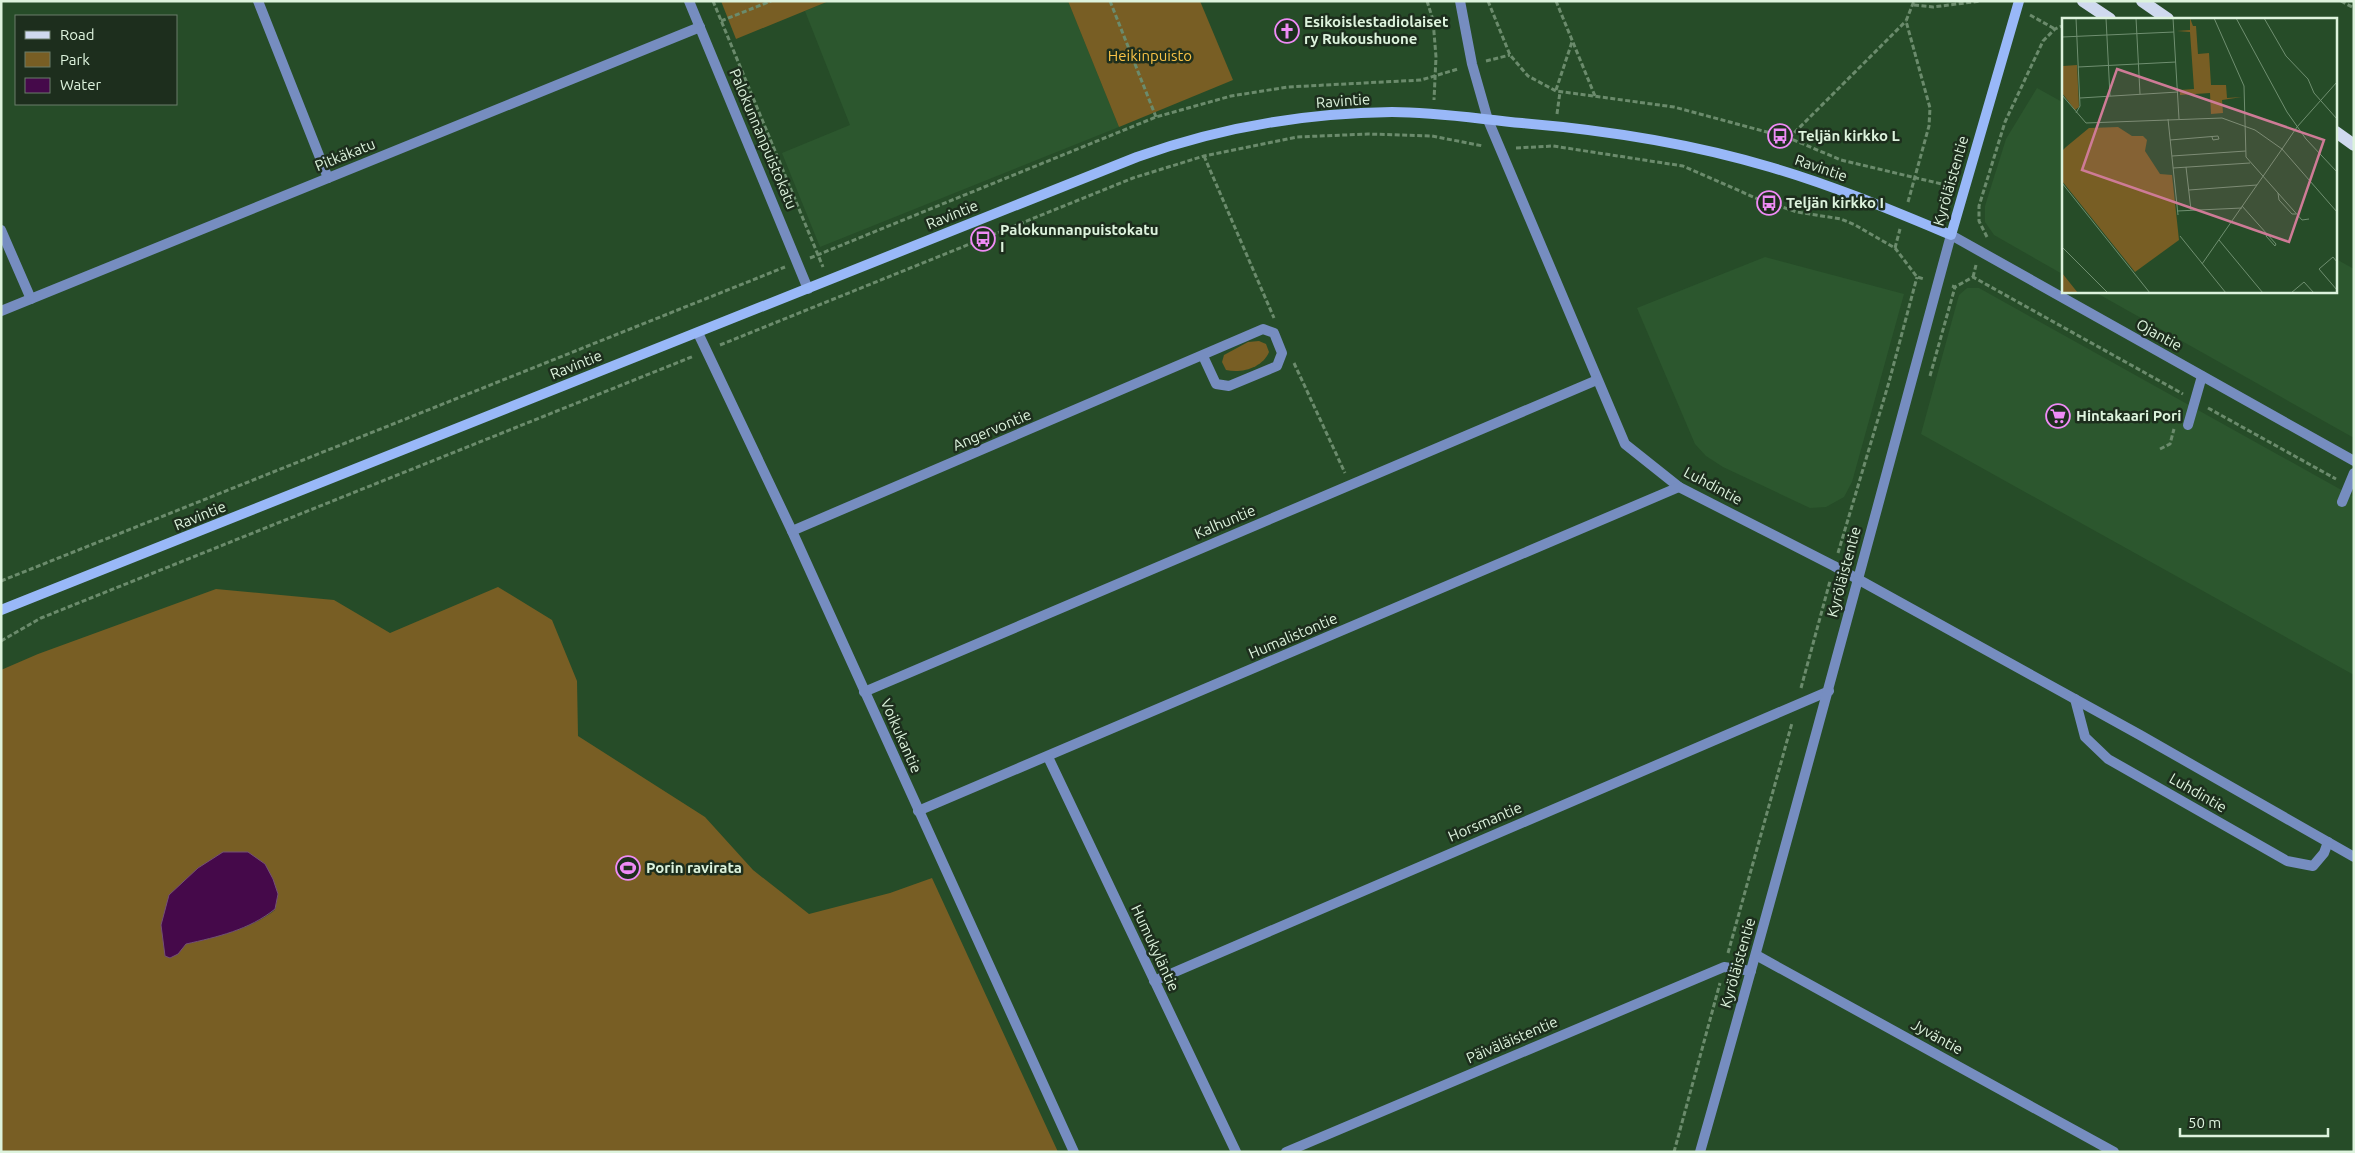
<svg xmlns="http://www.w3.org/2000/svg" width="2355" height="1153" viewBox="0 0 2355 1153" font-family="Ubuntu,sans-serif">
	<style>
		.built { fill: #2c572e }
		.green { fill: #785e24; fill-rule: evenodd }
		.water { fill: #45094a; stroke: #734f76 }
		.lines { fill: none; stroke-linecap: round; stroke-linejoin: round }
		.path { stroke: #6b8b6c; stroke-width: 3; stroke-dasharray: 5 2.5; stroke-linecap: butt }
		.service { stroke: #768dc0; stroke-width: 10 }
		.minor { stroke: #768dc0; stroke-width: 10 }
		.tertiary { stroke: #768dc0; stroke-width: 10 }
		.secondary { stroke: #99b8f8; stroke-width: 10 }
		.primary { stroke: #cfd9ee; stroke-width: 12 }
		.labels { text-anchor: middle; stroke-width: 5; stroke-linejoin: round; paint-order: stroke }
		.poi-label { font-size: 15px; font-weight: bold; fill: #ddf3dd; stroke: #1d2e1d; text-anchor: start }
		.park-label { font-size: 15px; fill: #f9c346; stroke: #1d2e1d }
		.street-label { font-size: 15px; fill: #ddf3dd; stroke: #1d2e1d }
		.inset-road { fill: none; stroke: #6f8f70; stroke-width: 1 }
		.view { fill: #ce7b96; fill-opacity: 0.15; stroke: #ce7b96; stroke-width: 2.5 }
		.inset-edge { fill: none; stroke: #ddf3dd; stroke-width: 2.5 }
	</style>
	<rect width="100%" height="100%" fill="#264c28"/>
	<g class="built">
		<polygon points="829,1 1068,1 1119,127 820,247 782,153 850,125 805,11"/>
		<polygon points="2037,88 2064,103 2064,275 1994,235 1985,222 1985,206 2006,139"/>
		<polygon points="1765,257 1904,294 1852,482 1844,497 1826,507 1810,508 1723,467 1706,456 1695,444 1637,308"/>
		<polygon points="2336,259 2354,269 2354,438 2093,291 2336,291"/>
		<polygon points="1967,288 1979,288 2354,497 2354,675 1921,434 1959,295"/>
	</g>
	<g class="green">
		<polygon points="721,1 829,1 736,39"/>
		<polygon points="1068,1 1200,1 1233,80 1119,127"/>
		<path d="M1259 341 1266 344 1269 352C1263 367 1242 374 1226 370L1222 362 1224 355 1248 342Z"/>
		<path d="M498 587 552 620 577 681 578 736 705 817 753 870 809 914 890 893 932 878 1058 1152H1V670L38 654 216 589 334 600 390 633ZM275 910C249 930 217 937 185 944Z"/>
	</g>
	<path class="water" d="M223 852H248L265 864 273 879 278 894 275 909C249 930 217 937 186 944L178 954 170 958 165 956 161 925 169 895 198 868Z"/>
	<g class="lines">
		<g class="path">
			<polyline points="713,1 823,267"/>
			<polyline points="1110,1 1156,117"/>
			<polyline points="1427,1 1433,20 1436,57 1434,100"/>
			<polyline points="1488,1 1510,55 1528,76 1556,91 1674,107 1789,138 1841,160 1950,186"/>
			<polyline points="1556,1 1595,96"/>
			<polyline points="2341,1 2354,8"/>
			<polyline points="1914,5 1933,7 1981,1"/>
			<polyline points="2030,15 2055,29"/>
			<polyline points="721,21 771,1"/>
			<polyline points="1486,61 1510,55"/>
			<polyline points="1556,90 1572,42"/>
			<polyline points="1557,114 1560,92"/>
			<polyline points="1789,138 1906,21"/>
			<polyline points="1516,148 1553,146 1683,166 1758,199 1797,212 1841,219 1855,225 1895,248 1917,277 1924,279"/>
			<polyline points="1204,156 1274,318"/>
			<polyline points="1908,202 1929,126 1930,108 1906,21 1914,1"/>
			<polyline points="1987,237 1979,221 1979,206 2005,122 2043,41 2055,29 2064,25"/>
			<polyline points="1895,248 1900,229"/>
			<polyline points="810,258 1156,117 1231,96 1288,87 1421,80 1458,69"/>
			<polyline points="1973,277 1976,265"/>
			<polyline points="1952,286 1955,287 1973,277 2183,394"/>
			<polyline points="720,345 1133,178 1204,156 1297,137 1368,134 1432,136 1483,146"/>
			<polyline points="1294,363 1345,473"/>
			<polyline points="1930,376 1955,287"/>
			<polyline points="2208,408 2336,479"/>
			<polyline points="2160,449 2170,444 2174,429"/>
			<polyline points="1838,553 1889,382 1917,277"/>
			<polyline points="1,581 785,267"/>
			<polyline points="1,641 41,618 694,356"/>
			<polyline points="1801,688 1830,581"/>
			<polyline points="1728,953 1792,723"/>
			<polyline points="1674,1152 1720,983"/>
		</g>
		<g class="service">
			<polyline points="2188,425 2202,376"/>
			<polyline points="2342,502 2354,473"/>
		</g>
		<g class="minor">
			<polyline points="258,1 328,178"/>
			<polyline points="689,1 808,289"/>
			<polyline points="1460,1 1472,64 1488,120 1625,444 1679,487 1834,566 2140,735 2354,857"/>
			<polyline points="1,230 31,299"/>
			<polyline points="1,311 700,27"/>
			<polyline points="698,333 792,531 1074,1152"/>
			<polyline points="792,531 1263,329 1274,333 1282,353 1277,366 1229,386 1216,384 1203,356"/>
			<polyline points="864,692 1597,380"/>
			<polyline points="2075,699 2085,737 2108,759 2287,861 2313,866 2324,853 2328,842"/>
			<polyline points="1048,757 1236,1152"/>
			<polyline points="918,811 1679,487"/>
			<polyline points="1756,955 2114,1152"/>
			<polyline points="1154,981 1829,691"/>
			<polyline points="1286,1152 1724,967 1751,971"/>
		</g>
		<path class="tertiary" d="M1700 1152C1787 847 1868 541 1951 235L2354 461"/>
		<path class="secondary" d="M1 610 1137 157C1218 128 1305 113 1392 112 1436 112 1479 119 1522 123 1605 130 1690 143 1770 167 1832 185 1891 210 1951 235L2019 1"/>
		<g class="primary">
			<polyline points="2083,1 2110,19"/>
			<polyline points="2142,1 2168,19"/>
			<polyline points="2336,132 2354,145"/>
		</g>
	</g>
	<defs>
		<g id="church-ring" transform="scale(1.25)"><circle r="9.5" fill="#1d2e1d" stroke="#ef8bf6" stroke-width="1.5"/><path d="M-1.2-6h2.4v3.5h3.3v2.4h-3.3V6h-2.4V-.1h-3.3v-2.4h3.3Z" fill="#ef8bf6"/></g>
		<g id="bus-ring" transform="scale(1.25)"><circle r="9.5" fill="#1d2e1d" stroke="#ef8bf6" stroke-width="1.5"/><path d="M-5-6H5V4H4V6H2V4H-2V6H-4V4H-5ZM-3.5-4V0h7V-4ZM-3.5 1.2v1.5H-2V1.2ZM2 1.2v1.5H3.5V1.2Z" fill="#ef8bf6"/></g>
		<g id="supermarket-ring" transform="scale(1.25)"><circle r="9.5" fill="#1d2e1d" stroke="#ef8bf6" stroke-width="1.5"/><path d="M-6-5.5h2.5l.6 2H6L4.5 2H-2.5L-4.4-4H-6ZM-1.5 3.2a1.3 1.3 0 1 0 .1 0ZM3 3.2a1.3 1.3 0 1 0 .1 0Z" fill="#ef8bf6"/></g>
		<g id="stadium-ring" transform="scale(1.25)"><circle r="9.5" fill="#1d2e1d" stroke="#ef8bf6" stroke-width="1.5"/><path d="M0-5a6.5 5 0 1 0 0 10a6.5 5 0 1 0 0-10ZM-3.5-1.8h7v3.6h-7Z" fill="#ef8bf6"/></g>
	</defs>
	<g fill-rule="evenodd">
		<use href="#church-ring" x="1287" y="31"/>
		<use href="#bus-ring" x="1780" y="136"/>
		<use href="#bus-ring" x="1769" y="203"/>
		<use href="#bus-ring" x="983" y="239"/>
		<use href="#supermarket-ring" x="2058" y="416"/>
		<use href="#stadium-ring" x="628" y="868"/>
	</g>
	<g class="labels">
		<g class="poi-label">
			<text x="1304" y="27">Esikoislestadiolaiset<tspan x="1304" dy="17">ry Rukoushuone</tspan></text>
			<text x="1798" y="141">Teljän kirkko L</text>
			<text x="1786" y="208">Teljän kirkko I</text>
			<text x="1000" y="235">Palokunnanpuistokatu<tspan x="1000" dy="17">I</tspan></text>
			<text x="2076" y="421">Hintakaari Pori</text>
			<text x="646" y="873">Porin ravirata</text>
		</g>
		<g class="park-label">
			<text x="1150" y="61">Heikinpuisto</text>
		</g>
		<g class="street-label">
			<text transform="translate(1343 101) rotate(-4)" y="5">Ravintie</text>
			<text transform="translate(763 139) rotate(67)" y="5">Palokunnanpuistokatu</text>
			<text transform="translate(345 155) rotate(-22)" y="5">Pitkäkatu</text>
			<text transform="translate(1821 168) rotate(19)" y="5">Ravintie</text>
			<text transform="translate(1951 181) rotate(-74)" y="5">Kyröläistentie</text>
			<text transform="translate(952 215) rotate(-22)" y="5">Ravintie</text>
			<text transform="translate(2159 335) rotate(29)" y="5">Ojantie</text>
			<text transform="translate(576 365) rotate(-22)" y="5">Ravintie</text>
			<text transform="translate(992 430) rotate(-23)" y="5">Angervontie</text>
			<text transform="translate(1713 486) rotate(28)" y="5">Luhdintie</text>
			<text transform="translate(200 516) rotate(-22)" y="5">Ravintie</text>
			<text transform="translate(1225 522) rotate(-23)" y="5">Kalhuntie</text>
			<text transform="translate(1844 572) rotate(-75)" y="5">Kyröläistentie</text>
			<text transform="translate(1293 636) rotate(-23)" y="5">Humalistontie</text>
			<text transform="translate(901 736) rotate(66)" y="5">Voikukantie</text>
			<text transform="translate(2198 793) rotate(30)" y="5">Luhdintie</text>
			<text transform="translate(1485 822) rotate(-23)" y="5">Horsmantie</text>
			<text transform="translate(1155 948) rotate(65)" y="5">Humukyläntie</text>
			<text transform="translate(1738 963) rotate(-74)" y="5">Kyröläistentie</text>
			<text transform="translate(1937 1037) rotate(29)" y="5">Jyväntie</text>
			<text transform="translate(1512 1040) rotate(-23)" y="5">Päiväläistentie</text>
		</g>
	</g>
	<g transform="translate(2062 18)">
		<rect width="275" height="275" fill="#264c28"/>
		<path d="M128 0 131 8H134L136 36 147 35 149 67H164L165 80 180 79 160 82 161 95 149 96 148 75 118 77V72L132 71 128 14 115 13 128 12ZM0 28 1 48 15 47 17 89 13 92 0 75ZM56 109 70 118H81L85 122 83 133 98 156 110 157 117 222 73 254 0 163V133L4 129 27 110ZM0 255 16 275H0Z" fill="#785e24"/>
		<path class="inset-road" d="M14 0 18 88 14 95M44 0 48 78M74 0 78 76M111 0 117 101M152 0 182 68 184 139 240 202 247 201M174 0 225 94 244 121 275 154M202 0 224 38 246 61 252 75 275 101M0 19 112 14M16 49 114 44M0 77 24 105 160 100 193 112 220 131 235 109M18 80 116 74M106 101 116 197M235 109 275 64M108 122 156 118 157 121 151 122 150 119M110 138 184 133M124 149 129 192M111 150 188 145M0 165 88 275M127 172 195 167M216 175 217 182 230 196H234M180 188 205 216 214 226 213 228 204 218 205 216M115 193 180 190M118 218 164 275M157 222 201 275M0 229 46 275M275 244 271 239 257 251 275 272M140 246 220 131 275 194M229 275 242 264 252 275"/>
		<path class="view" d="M55 51 262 122 227 224 20 152Z"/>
		<rect width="275" height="275" class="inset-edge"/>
	</g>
	<rect width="2355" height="1153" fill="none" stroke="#ddf3dd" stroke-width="5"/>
	<rect x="15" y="15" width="162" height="90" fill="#1d2e1d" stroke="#6a7d6a"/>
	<rect x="25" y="31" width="25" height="8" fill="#cfd9ee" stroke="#6a7d6a"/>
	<text x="60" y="40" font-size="15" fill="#ddf3dd">Road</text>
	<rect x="25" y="52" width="25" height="15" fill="#785e24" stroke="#6a7d6a"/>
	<text x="60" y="65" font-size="15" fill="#ddf3dd">Park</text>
	<rect x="25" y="78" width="25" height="15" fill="#45094a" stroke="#6a7d6a"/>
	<text x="60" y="90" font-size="15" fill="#ddf3dd">Water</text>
	<path d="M2180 1128v8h148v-8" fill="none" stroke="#ddf3dd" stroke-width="2.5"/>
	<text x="2188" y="1128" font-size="15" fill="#ddf3dd" stroke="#1d2e1d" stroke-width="4" paint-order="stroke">50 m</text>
</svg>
